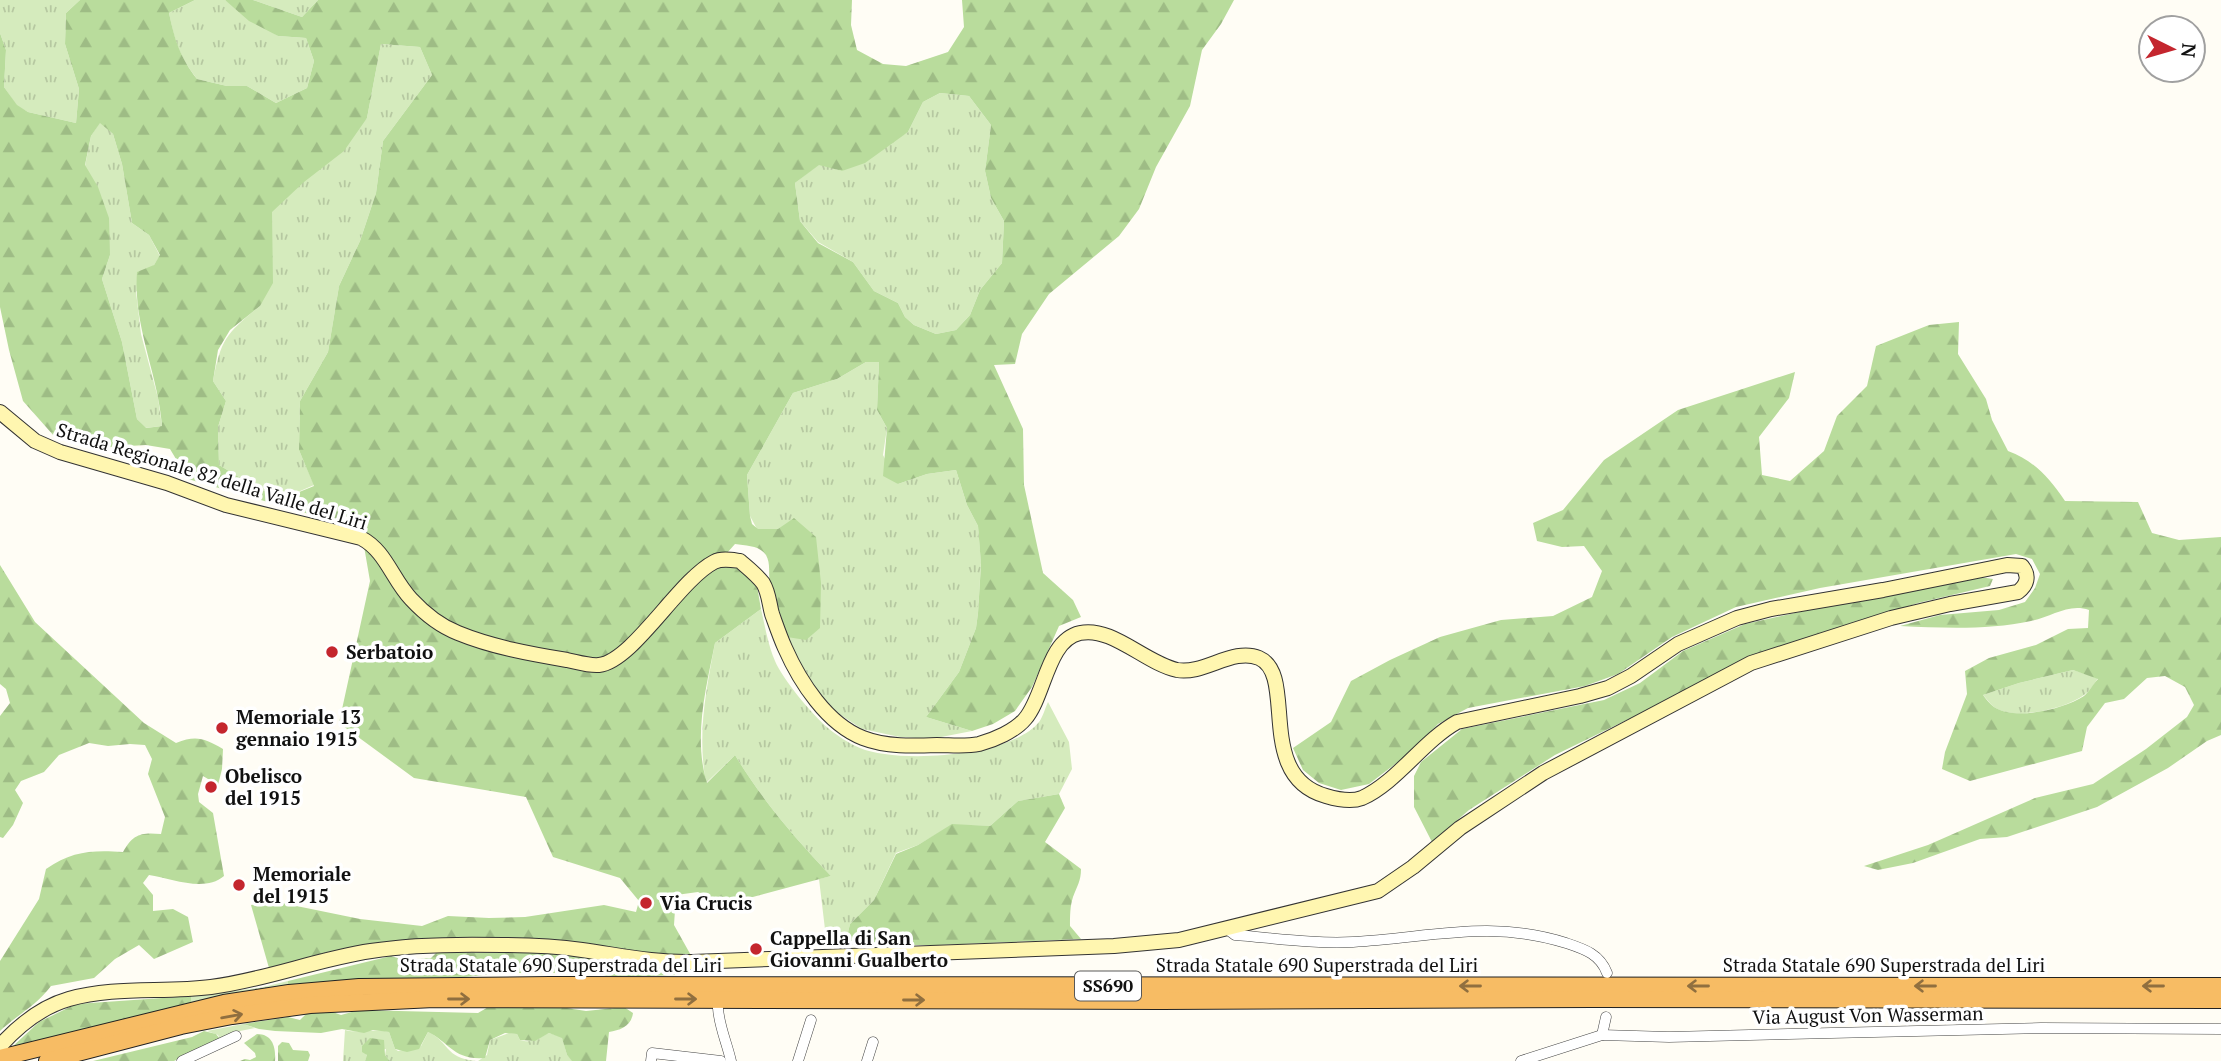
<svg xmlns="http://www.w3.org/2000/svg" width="2221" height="1061" viewBox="0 0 2221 1061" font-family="'PT Serif',serif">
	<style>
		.grass { fill: url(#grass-tufts) }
		.forest { fill: url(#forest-firs); fill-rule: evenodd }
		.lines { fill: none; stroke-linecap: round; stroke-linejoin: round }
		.minor-casing { stroke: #444; stroke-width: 11 }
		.secondary-casing { stroke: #333; stroke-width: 16 }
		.trunk-casing { stroke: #222; stroke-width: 18 }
		.minor { stroke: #fff; stroke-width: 10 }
		.secondary { stroke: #fff6b0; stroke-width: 14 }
		.trunk { stroke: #f7bc64; stroke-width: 16 }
		.oneway { stroke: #906f3f }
		.poi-dot { fill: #c4262e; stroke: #fff; stroke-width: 2.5 }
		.labels { text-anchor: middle; stroke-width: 7; stroke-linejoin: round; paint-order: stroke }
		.shield { fill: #fff; stroke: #585858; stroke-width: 2 }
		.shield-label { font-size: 18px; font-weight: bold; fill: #111 }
		.street-label { font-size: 19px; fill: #111; stroke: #fff }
		.poi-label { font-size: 19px; font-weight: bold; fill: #111; stroke: #fff; text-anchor: start }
	</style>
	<defs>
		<pattern id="grass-tufts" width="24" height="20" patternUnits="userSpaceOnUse" patternTransform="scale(1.75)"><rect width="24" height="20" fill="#d5ebbd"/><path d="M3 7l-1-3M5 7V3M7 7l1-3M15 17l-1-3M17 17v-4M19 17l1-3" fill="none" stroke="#b6c8a1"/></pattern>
		<pattern id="forest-firs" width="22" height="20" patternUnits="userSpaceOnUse" patternTransform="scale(1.75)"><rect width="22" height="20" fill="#b9dc9c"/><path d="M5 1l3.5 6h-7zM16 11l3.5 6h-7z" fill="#9ebc85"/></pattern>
	</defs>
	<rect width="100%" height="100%" fill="#fffdf5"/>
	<g class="grass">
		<polygon points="0,0 80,0 66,13 65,44 79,89 76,123 28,112 17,106 4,87 6,50 0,33"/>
		<path d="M195 0H225L278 36 306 38 314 61 307 88 276 103 247 86H227L197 79C179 55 175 42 169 13Z"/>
		<polygon points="253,0 318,0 302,17"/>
		<path d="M381 44 420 47 432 75 383 141 376 193 360 241 339 286 328 352 300 401 299 450 314 485 282 499 254 486 219 465 218 427 226 401 213 381C221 338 227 333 260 306L271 243V212L367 118Z"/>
		<polygon points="940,93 969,96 991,125 985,171 991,198 1004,221 1002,263 980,290 970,315 956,330 936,334 914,325 905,317 898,303 874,291 853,262 818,242 800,221 795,183 819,164 842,171 908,132 923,102"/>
		<polygon points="100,122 113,134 122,164 132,223 149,235 160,256 136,292 141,334 158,398 162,426 145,428 137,419 122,342 102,279 110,255 85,166 91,136"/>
		<polygon points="866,362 879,362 877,410 887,428 883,455 898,484 927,474 956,470 967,505 978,526 981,563 978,613 976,628 959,672 926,717 972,731 931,739 900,737 862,729 833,710 811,682 787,637 778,529 757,529 750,516 747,475 793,393 837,379"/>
		<path d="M761 609C765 626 768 645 775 661 782 678 813 716 828 728 836 735 850 744 860 748 898 764 1011 757 1039 722 1043 717 1045 708 1048 702L1069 742 1072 769 1059 794 1018 801 990 826 952 825 918 845 896 853 874 900 850 924 845 945 827 946 819 879 831 876C795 838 762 800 735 755L706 783C697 734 706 691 715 643Z"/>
		<path d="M2073 670 2098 678C2094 684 2090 691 2084 695 2065 709 2014 721 1994 707 1990 704 1986 698 1983 695L2019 683Z"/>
		<polygon points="288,981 288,987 191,1004 191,996 259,988"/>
		<polygon points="243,1024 255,1028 230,1033 220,1039 218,1035 207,1031"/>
		<path d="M345 1030C361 1034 374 1028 389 1032L395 1049 398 1051 421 1046 428 1032C449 1041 444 1058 476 1061H390L385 1055 386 1049 366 1053 367 1056 365 1061H343Z"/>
		<path d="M509 1033 517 1034 520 1040C533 1044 537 1038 549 1033L562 1037 567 1055 573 1061H478L487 1055 490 1040Z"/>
	</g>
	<g class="forest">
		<path d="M80 0H195L169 13C175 41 180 57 197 79L227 86H247L276 103 307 88 314 61 306 38 278 36 249 21 225 0H253L302 17 318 0H852L851 25 857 50 883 64 906 66 948 52 964 27 962 0H1234L1221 24 1202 50 1190 106 1156 167 1139 209 1119 236 1049 294 1022 334 1015 364 994 365 1023 429 1024 485 1043 573 1073 600 1081 617 1059 626 1032 687 1015 711 993 724 972 731 926 717 959 672 976 628 978 613 981 564 978 526 967 505 956 470 927 474 898 484 883 476 887 428 877 410 879 362H866L837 379 793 393 747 475 750 516 752 524 758 529H778L794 518 816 537 821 583 820 628 806 640 787 637C781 620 772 602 770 583 768 573 771 564 766 555 759 545 746 546 735 544L727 553 757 586 761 609 715 643C706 688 693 738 707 783L735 755C762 800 795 838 831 876L723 905 698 892 676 895 674 925 693 959 607 949 562 940 395 942 328 952 269 968 251 905 272 901 360 919 422 926 448 916 489 918 525 917 604 905 636 912 639 901 620 878 553 857 526 797 414 778 339 723 370 581 361 529 188 479 170 449 146 445 95 448 54 436 23 401 9 350 0 307V33L6 50 4 87 17 105 28 112 76 123 79 89 65 44 66 13ZM381 44 420 47 432 75 383 141 376 193 360 241 339 286 328 352 300 401 299 450 314 486 282 499 254 486 219 465 218 427 226 401 213 381 218 350 230 330 260 306 273 283 272 212 304 182 344 151 367 118ZM940 93 969 96 991 125 985 171 991 198 1004 221 1002 263 980 290 970 315 956 330 936 334 914 325 905 317 898 303 874 291 853 262 818 243 800 221 795 183 819 165 842 171 865 163 908 132 923 102ZM100 123 113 134 122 164 132 223 149 235 160 255 154 265 137 272C133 327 158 373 162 426L146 428 137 419 122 342 102 279 110 255 109 218 98 187 85 165 91 136Z"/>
		<path d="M1959 322 1958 354 1986 399 1992 420 2008 451C2035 461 2049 478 2065 501L2138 502 2152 533 2179 540 2221 537V735L2207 741 2168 768 2097 807 2007 837 1980 839 1913 863 1878 870 1864 866 1928 845 2035 798 2093 784 2146 749 2187 717 2194 705 2185 687 2165 676 2147 678 2124 699 2105 703 2087 727 2082 751 1970 781 1942 769 1945 752 1967 694 1965 671 1989 658 2036 645 2068 629 2088 628 2089 610C2068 603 2052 617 2031 621 1989 630 1944 628 1900 626L1940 615 1999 610 2025 602 2035 588 2040 574 2032 559 2016 554 1820 588 1736 607 1672 637 1618 674 1585 686 1468 708 1438 724 1411 752 1369 784 1341 790 1319 783 1303 770 1293 748 1331 722 1351 681 1390 660 1440 637 1501 620 1553 616 1592 597 1602 571 1584 546 1562 547 1537 541 1533 523 1563 510 1604 460 1678 410 1795 372 1789 398 1759 437 1762 475 1790 481 1824 451 1837 416 1867 386 1876 346 1929 325ZM2073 670 2098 679C2093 684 2089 692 2084 696 2064 709 2015 721 1994 707 1990 704 1986 699 1983 695L2019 683Z"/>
		<path d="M0 565 35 622 144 723 176 743C196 735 204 738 223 749L222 769 218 785 203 776 198 794 199 802 213 813 224 876C204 893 171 878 149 875L143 883 153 895V911L173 909 188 917 193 942 154 959 139 945 115 959 94 978 51 986C37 1005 17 1015 0 1031V961L39 899 46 869C72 851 92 850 123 852 133 834 141 832 161 834L165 817 148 774 152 759 145 745 130 744 108 746 89 743 59 755 44 772 21 781 15 790 23 803 13 825 3 838 0 837V716L10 703 6 689 0 684Z"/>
		<polygon points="1980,577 1993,579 1990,586 1918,603 1742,660 1641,713 1555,755 1469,810 1432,842 1414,807 1414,776 1421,762 1462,729 1604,700 1640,683 1683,651 1745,624 1849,601"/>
		<path d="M1059 794 1065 808 1045 842 1081 869C1081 881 1077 886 1073 897 1070 906 1070 916 1070 926L1081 939 938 945H845L850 924 874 900 896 854 918 845 952 824 990 826 1018 801Z"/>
		<path d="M521 950C543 951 565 950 586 954 620 960 635 971 671 966L680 971 677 975 622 977 582 973H503L465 977 351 980 288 987V981L391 956 404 960 431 958 437 952 510 953Z"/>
		<polygon points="191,996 191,1004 11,1048 39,1022 76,1004"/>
		<path d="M490 1006 567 1008 586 1011 624 1007 633 1013C631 1027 620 1030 609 1032L606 1061H572L567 1055 562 1038 549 1033 535 1041 520 1040 517 1034 505 1033 490 1040 485 1058C454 1061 448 1041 428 1032L419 1049 407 1052 395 1049 389 1032 373 1030 364 1033 342 1029 321 1033 275 1031 259 1029 243 1024 288 1017 300 1020 307 1013 330 1011 341 1015 359 1010 478 1013Z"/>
		<polygon points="204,1031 216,1034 220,1039 174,1061 93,1061 192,1037"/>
		<path d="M257 1034C273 1034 276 1048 275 1061H240L245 1059 250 1060 256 1057 255 1053 244 1043Z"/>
		<polygon points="370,1038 384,1040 385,1055 390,1061 365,1061 367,1055 362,1052 362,1046"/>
		<polygon points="282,1042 289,1043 293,1050 308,1051 310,1055 308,1061 278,1061 278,1046"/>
	</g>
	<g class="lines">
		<g class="minor-casing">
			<g id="minor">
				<path d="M1227 929 1235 935C1274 938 1314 944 1353 942 1428 938 1491 919 1566 943 1584 949 1600 954 1607 973"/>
				<path d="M718 1008C719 1026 727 1043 731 1061"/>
				<polyline points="1602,1035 1606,1017"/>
				<polyline points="182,1061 236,1036"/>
				<polyline points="651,1061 652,1053 721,1061"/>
				<polyline points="798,1061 811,1020"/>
				<polyline points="867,1061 873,1042"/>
				<polyline points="1521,1061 1602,1035 1669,1037 2041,1028 2221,1029"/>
			</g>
		</g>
		<g class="secondary-casing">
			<path id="secondary" d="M0 412 35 441 60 452 167 483 226 505 361 538C386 551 392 579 411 599 424 613 440 626 458 633 492 647 531 654 567 660 577 662 589 666 599 665 633 661 679 580 714 562 722 558 732 560 740 561 748 568 757 575 763 583 769 593 769 603 772 614 776 625 780 637 785 648 800 682 827 724 863 738 886 747 913 746 937 745 950 745 965 747 979 744 994 740 1015 731 1025 719 1045 696 1047 640 1080 633 1112 626 1145 663 1177 670 1204 675 1233 647 1259 658 1298 675 1254 776 1326 796 1336 799 1352 802 1362 798 1396 783 1423 741 1457 722L1580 696 1608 688 1631 676 1678 644 1737 618 1771 609 1883 590 2007 565 2022 566C2030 576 2027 585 2018 592L1950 604 1891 618 1751 663 1543 773 1460 828 1413 867 1378 891 1179 940 1114 946 692 962C654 963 619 955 582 950 556 946 529 945 503 945 459 944 414 944 371 951 317 959 266 980 211 987 164 993 114 986 69 999 41 1007 19 1025 0 1046"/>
		</g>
		<g class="trunk-casing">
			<g id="trunk">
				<polyline points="0,1058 224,1003 289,993 359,987 550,985 2221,986"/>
				<polyline points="47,1061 181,1026 232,1016 310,1005 434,999 1160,1001 1593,999 2221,1000"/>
			</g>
		</g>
		<use href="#minor" class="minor"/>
		<use href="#secondary" class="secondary"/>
		<use href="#trunk" class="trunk"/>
	</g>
	<defs><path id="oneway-shaft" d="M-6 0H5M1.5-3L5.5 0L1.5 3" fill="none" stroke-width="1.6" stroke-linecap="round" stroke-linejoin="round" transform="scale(1.75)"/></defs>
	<g class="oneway">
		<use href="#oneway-shaft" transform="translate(1470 986) rotate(-180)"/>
		<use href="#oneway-shaft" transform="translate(1698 986) rotate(-180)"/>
		<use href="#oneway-shaft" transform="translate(1925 986) rotate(-180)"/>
		<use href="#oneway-shaft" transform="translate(2153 986) rotate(-180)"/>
		<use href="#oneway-shaft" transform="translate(459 999)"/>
		<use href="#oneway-shaft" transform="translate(686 999)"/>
		<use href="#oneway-shaft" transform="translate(914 1000)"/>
		<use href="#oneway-shaft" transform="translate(232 1016) rotate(-10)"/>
	</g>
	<g class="poi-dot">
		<circle cx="332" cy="652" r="7"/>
		<circle cx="222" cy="728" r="7"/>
		<circle cx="211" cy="787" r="7"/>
		<circle cx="239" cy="885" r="7"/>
		<circle cx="646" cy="903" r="7"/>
		<circle cx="756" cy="949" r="7"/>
	</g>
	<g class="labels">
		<rect class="shield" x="1075" y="971.5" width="66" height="29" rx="5"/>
		<g class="shield-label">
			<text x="1108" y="992">SS690</text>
		</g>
		<g class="street-label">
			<text transform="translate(212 476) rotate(17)" y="7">Strada Regionale 82 della Valle del Liri</text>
			<text x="561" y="972">Strada Statale 690 Superstrada del Liri</text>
			<text x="1317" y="972">Strada Statale 690 Superstrada del Liri</text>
			<text x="1884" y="972">Strada Statale 690 Superstrada del Liri</text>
			<text transform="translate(1868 1015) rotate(-1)" y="7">Via August Von Wasserman</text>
		</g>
		<g class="poi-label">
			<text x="346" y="659">Serbatoio</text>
			<text x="236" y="724">Memoriale 13<tspan x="236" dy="22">gennaio 1915</tspan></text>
			<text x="225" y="783">Obelisco<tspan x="225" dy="22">del 1915</tspan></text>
			<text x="253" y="881">Memoriale<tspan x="253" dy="22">del 1915</tspan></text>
			<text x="660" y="910">Via Crucis</text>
			<text x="770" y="945">Cappella di San<tspan x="770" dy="22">Giovanni Gualberto</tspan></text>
		</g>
	</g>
	<g transform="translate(2172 49) rotate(95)"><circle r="33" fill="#ffffff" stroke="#a0a0a0" stroke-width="2"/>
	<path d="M0-5L12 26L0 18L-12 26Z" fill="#c4262e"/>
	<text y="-10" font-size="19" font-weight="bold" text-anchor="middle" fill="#111111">N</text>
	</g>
</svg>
